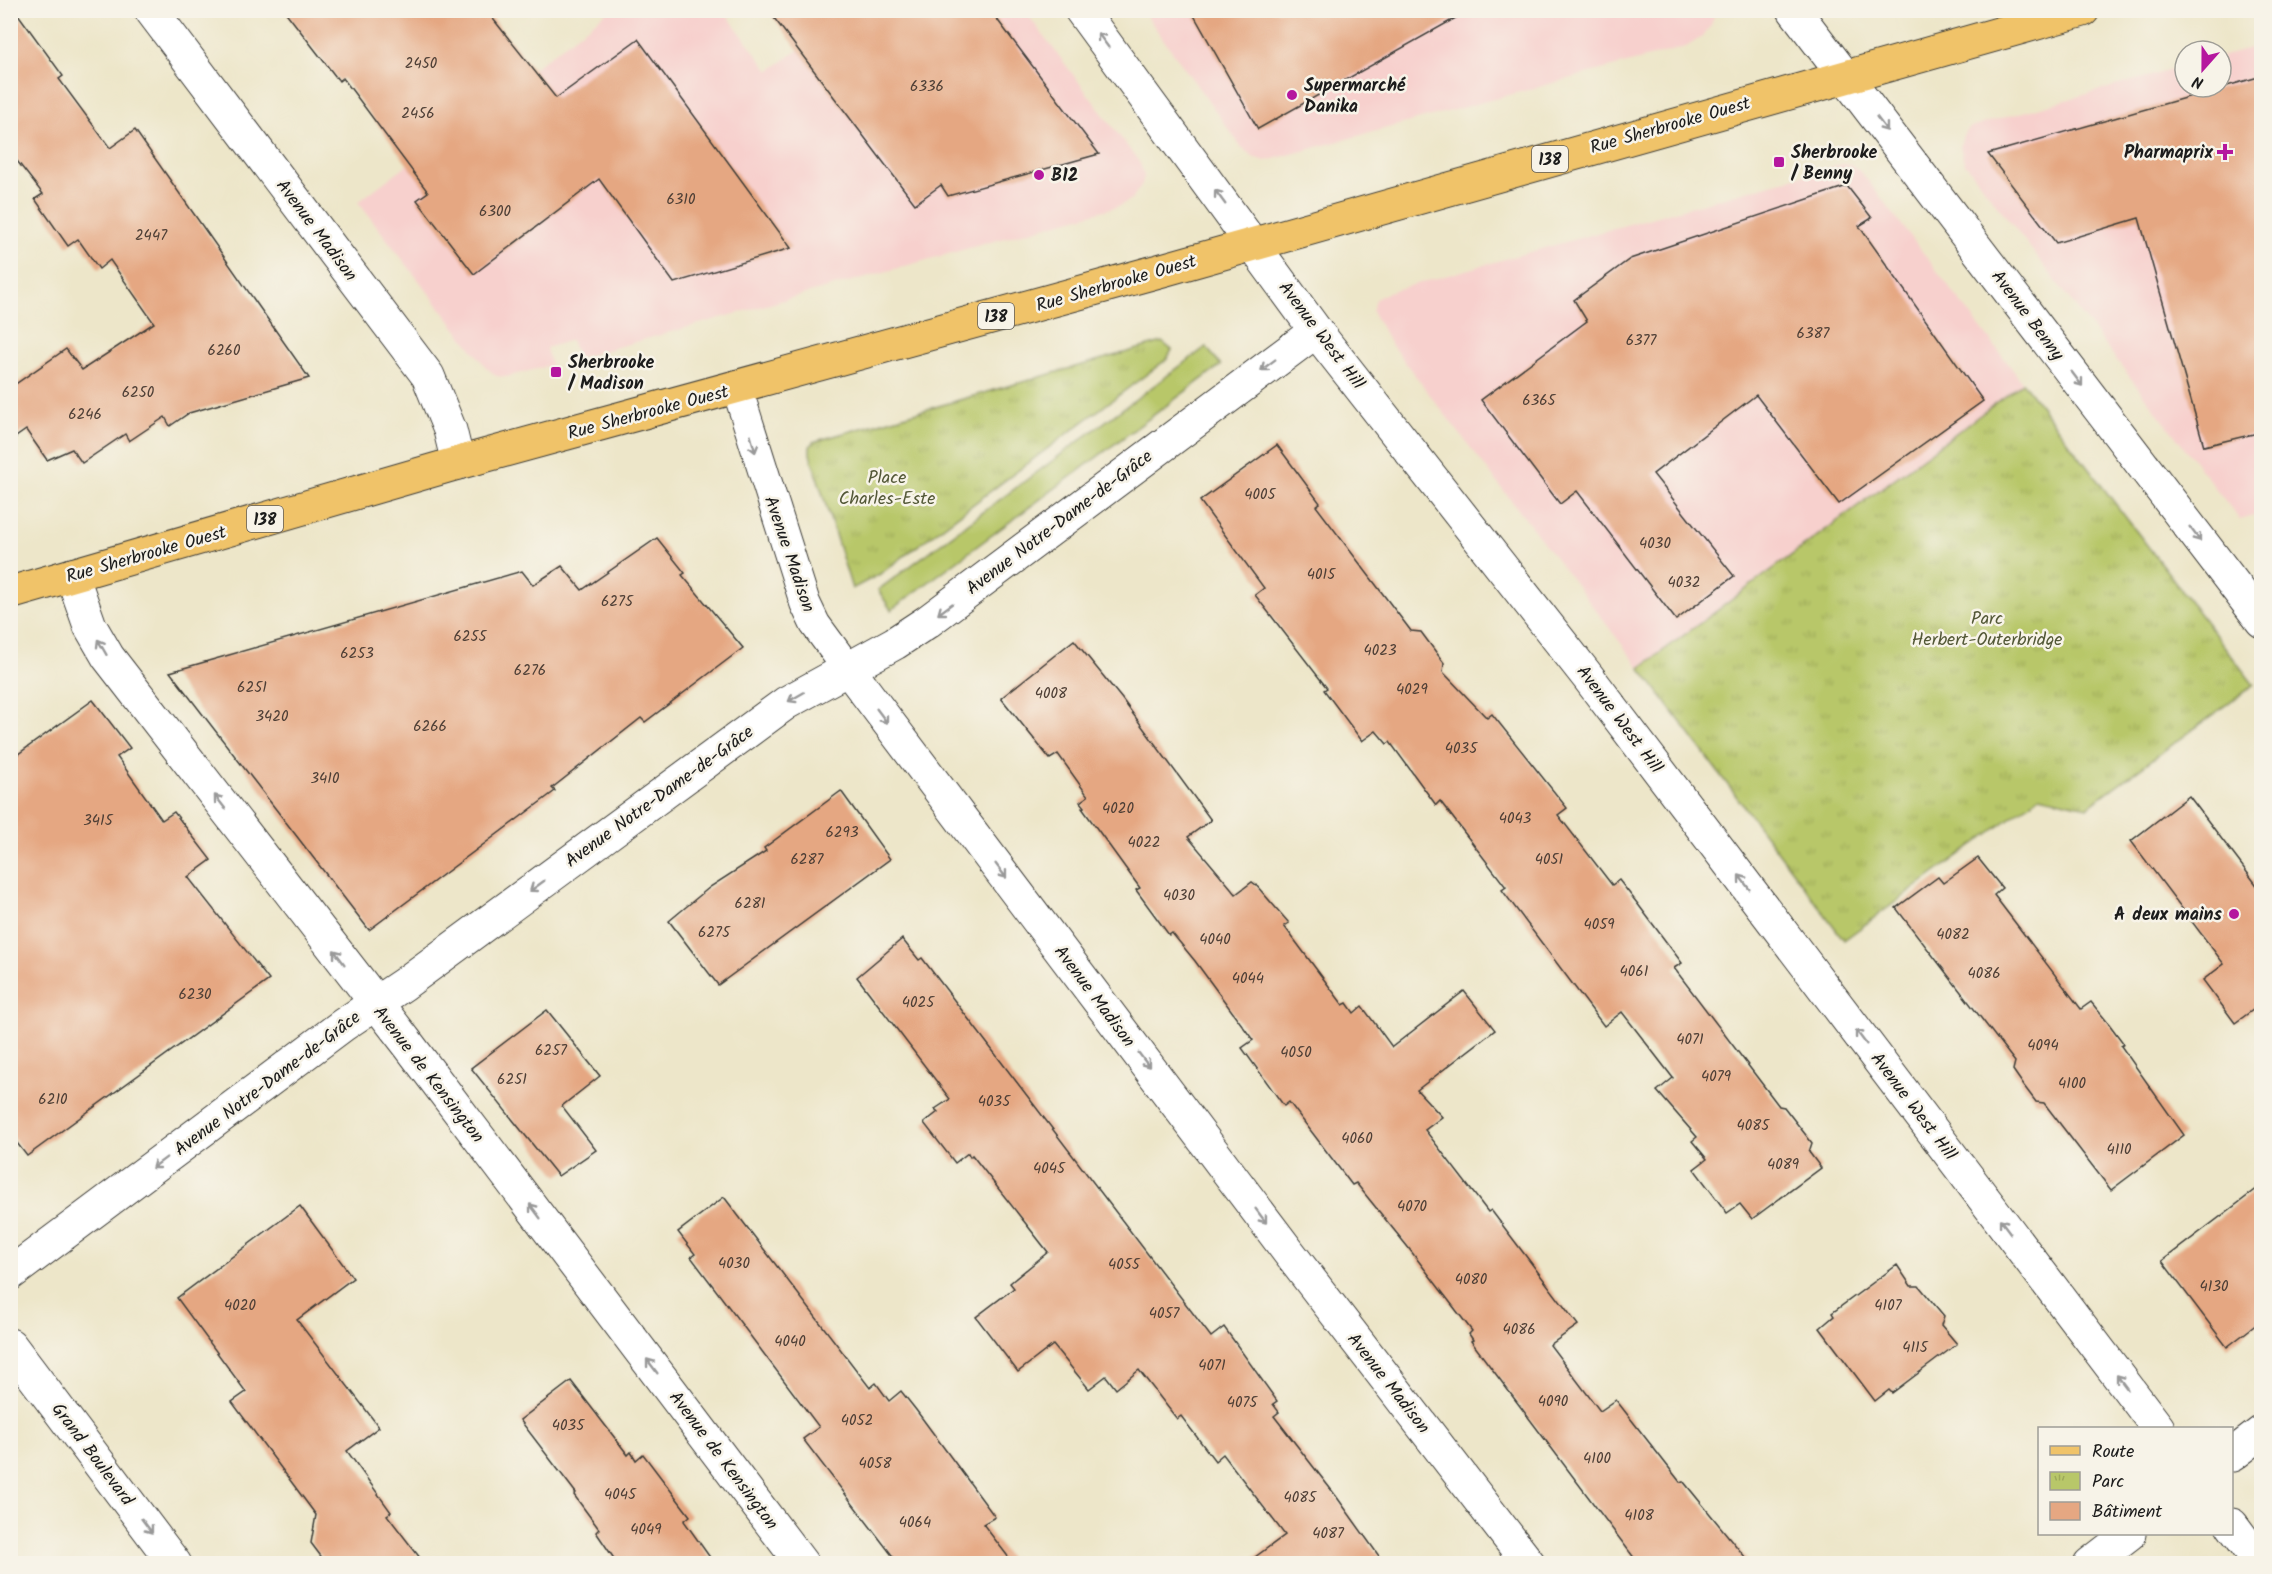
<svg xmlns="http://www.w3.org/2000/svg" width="2272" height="1574" viewBox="0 0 2272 1574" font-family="Kalam,sans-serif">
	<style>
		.built { fill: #f7d0cd }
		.grass { fill: #b8c769; stroke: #6a7242; stroke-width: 1.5 }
		.park { fill: url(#park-tufts); stroke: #6a7242; stroke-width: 1.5 }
		.building { fill: #e5a782 }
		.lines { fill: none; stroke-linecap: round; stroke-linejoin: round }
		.pedestrian-casing { stroke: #3b3a36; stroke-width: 32 }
		.minor-casing { stroke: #3b3a36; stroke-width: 35 }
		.primary-casing { stroke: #3b3a36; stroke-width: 35 }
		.pedestrian { stroke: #fff; stroke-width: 30 }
		.minor { stroke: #fff; stroke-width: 33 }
		.primary { stroke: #f0c369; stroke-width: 33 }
		.oneway { stroke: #999 }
		.poi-dot { fill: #b5179e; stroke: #f7f3e8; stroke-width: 2 }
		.labels { text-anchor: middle; stroke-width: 5; stroke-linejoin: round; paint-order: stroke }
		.number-label { font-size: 15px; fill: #4e3f36 }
		.shield { fill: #f7f3e8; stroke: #5e5c59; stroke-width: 1.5 }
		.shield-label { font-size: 16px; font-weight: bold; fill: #1c1c1c }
		.poi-label { font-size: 18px; font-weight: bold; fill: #1c1c1c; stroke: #f7f3e8; text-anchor: start }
		.street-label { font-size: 18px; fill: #1c1c1c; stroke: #f7f3e8 }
		.park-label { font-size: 18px; fill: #535837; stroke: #f7f3e8 }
	</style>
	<defs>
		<pattern id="park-tufts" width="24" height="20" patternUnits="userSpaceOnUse" patternTransform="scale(1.5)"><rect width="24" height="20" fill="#b8c769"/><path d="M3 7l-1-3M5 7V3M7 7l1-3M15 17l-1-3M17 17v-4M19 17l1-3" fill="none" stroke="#9eaa5a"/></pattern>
	</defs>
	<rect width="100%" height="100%" fill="#f7f3e8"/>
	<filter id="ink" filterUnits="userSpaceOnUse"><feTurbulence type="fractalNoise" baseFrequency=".0167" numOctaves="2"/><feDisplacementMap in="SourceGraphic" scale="12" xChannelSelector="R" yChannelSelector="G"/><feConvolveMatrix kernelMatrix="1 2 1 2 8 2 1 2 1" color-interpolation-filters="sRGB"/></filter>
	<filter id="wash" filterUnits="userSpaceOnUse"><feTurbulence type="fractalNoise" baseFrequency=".008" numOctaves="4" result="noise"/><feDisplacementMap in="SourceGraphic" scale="24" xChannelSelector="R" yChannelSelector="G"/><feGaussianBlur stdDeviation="1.35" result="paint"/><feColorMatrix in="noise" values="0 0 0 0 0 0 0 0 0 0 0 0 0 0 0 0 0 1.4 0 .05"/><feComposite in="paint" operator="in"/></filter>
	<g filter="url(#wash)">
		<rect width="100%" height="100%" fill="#ede6c9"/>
		<g class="built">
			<polygon points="610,10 724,11 769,71 853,11 1025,11 1140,163 1144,176 1142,184 1132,199 1119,206 578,358 571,340 546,348 551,365 506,377 496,376 486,367 358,202"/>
			<polygon points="1143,11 1715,10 1716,11 1711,25 1702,37 1686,47 1266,161 1252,157 1242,148"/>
			<polygon points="2261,45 2261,514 2240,520 1964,162 1960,146 1963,135 1971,127 2185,66 2185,87 2221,87 2221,56"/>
			<polygon points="1842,164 1852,165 1862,173 2023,383 1640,668 1390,343 1372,311 1376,299 1388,292"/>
		</g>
		<polygon class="grass" points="1206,347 1221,365 891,610 878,590"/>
		<g class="park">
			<polygon points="1162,342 1172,350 1167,359 880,574 852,589 810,454 810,447 813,442"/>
			<polygon points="2023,383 2254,685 2087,807 2040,796 1844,940 1640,668"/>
		</g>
		<g id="blocks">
			<g class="building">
				<polygon points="10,10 15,10 63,76 59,79 110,148 135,130 309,378 189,413 170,426 165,417 129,441 125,434 82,463 72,449 47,460 26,430 10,441 10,388 66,349 82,370 154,323 110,260 99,269 78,239 68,246 35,199 43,194 10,152"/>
				<polygon points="284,10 486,10 556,98 638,39 791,248 674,283 599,179 474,274 417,200 428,192 343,78 339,81"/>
				<polygon points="768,10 990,10 1099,154 948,196 941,185 915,204"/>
				<polygon points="1191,10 1470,10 1258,129"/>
				<polygon points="2262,76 2262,432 2204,446 2139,218 2056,243 1988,154"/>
				<polygon points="1847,186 1872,218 1859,226 1983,401 1839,504 1756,395 1653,474 1734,576 1676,620 1577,491 1560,504 1481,400 1587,321 1574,300 1630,259"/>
				<polygon points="1277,445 1320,503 1316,506 1411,631 1421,632 1444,663 1443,672 1487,718 1492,714 1567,808 1558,815 1612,885 1619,880 1637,903 1682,963 1674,968 1779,1106 1784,1107 1812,1143 1809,1152 1821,1168 1752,1219 1740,1204 1727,1213 1694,1169 1707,1159 1692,1141 1697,1137 1657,1091 1673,1078 1622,1012 1604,1026 1502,890 1506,887 1440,801 1436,805 1390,742 1387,744 1376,731 1362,741 1324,690 1327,688 1255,595 1264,588 1200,501"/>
				<polygon points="657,538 685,573 682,575 743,648 645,722 641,718 552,788 555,791 369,930 170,672 522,571 533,585 562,566 582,590"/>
				<polygon points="1074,640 1122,699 1211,820 1188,837 1236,894 1252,882 1256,885 1289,923 1284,926 1343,1005 1347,1003 1354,1013 1362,1006 1392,1047 1464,991 1495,1030 1417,1090 1442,1117 1425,1130 1488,1212 1491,1210 1578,1325 1550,1345 1600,1411 1616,1400 1680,1482 1683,1481 1750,1563 1638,1563 1471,1341 1473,1340 1469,1334 1472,1331 1407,1246 1356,1183 1352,1185 1289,1102 1284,1106 1242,1048 1253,1040 1195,961 1172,933 1169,935 1136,890 1140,888 1082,808 1084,807 1080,802 1088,796 1058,754 1050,759 1001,698"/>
				<polygon points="93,700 130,748 117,757 162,820 174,812 211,860 188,877 269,980 27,1156 10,1134 10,760"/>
				<polygon points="841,791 890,859 718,985 669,921 710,887 766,851 764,848"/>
				<polygon points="2189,796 2262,892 2262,1013 2257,1007 2235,1023 2203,980 2224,964 2131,841"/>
				<polygon points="1978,858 2002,888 1994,895 2081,1009 2091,1002 2109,1024 2124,1044 2121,1046 2184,1135 2111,1190 2044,1103 2036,1102 2024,1086 2013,1070 2015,1062 1896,908 1938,877 1943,883"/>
				<polygon points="902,939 919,960 922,958 1211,1337 1224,1327 1277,1401 1273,1404 1279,1412 1274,1416 1336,1496 1384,1563 1247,1563 1285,1535 1223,1454 1215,1461 1181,1416 1177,1419 1139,1370 1116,1389 1106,1376 1089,1389 1053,1345 1018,1372 976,1317 1014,1288 1010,1283 1048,1252 972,1155 970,1157 968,1153 955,1163 924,1123 938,1112 935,1109 950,1099 857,977"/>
				<polygon points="547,1010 600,1076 562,1106 596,1150 558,1176 471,1068"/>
				<polygon points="2262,1185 2262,1320 2227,1347 2162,1261"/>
				<polygon points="724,1197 870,1388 876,1383 889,1401 901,1391 916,1410 995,1517 983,1524 1013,1563 898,1563 803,1439 819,1427 691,1257 695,1254 678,1232"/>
				<polygon points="300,1206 353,1278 297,1320 379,1427 347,1451 391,1512 387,1515 424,1563 326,1563 311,1543 316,1515 232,1402 246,1392 177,1298"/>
				<polygon points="1897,1265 1911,1286 1919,1286 1944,1316 1941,1325 1957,1344 1892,1393 1889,1390 1875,1401 1820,1328 1834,1316 1832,1313"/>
				<polygon points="571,1381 628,1455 631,1452 636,1460 643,1454 690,1516 684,1521 714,1563 617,1563 596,1532 599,1529 574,1495 576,1493 520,1420"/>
			</g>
		</g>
	</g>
	<g filter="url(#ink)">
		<use href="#blocks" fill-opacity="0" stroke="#3b3a36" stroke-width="1.5"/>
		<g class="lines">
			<g class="pedestrian-casing">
				<polyline id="pedestrian" points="737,388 805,603 815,624 848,669"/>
			</g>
			<g class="minor-casing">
				<g id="minor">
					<polyline points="151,10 428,376 450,430 458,463"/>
					<polyline points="1081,10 1316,331 1588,677 2158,1428"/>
					<polyline points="1794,10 2262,621"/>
					<polyline points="72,575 90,626 108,657 408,1044 802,1564"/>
					<polyline points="848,669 1290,1254 1529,1564"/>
					<polyline points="10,1274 343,1025 404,984 786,703 895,643 927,622 1316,331"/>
					<polyline points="10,1345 175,1564"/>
					<polyline points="2232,1455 2262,1432"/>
					<polyline points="2232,1525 2261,1564"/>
					<polyline points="2090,1564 2129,1534"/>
				</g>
			</g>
			<g class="primary-casing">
				<polyline id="primary" points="10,593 458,463 1166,269 2083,10"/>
			</g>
			<use href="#pedestrian" class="pedestrian"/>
			<use href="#minor" class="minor"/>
			<use href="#primary" class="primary"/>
		</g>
		<defs><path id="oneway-shaft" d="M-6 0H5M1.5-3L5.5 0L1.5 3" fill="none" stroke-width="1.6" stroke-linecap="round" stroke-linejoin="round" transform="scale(1.5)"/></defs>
		<g class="oneway">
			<use href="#oneway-shaft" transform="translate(1103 40) rotate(-127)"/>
			<use href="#oneway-shaft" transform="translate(1882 124) rotate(53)"/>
			<use href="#oneway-shaft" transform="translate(1220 197) rotate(-126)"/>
			<use href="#oneway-shaft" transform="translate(1268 365) rotate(143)"/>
			<use href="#oneway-shaft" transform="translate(2077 379) rotate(53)"/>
			<use href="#oneway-shaft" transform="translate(753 444) rotate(74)"/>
			<use href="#oneway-shaft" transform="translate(2195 534) rotate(53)"/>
			<use href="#oneway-shaft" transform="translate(945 609) rotate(143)"/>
			<use href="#oneway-shaft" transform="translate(102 647) rotate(-120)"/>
			<use href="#oneway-shaft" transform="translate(796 697) rotate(150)"/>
			<use href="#oneway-shaft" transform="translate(882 716) rotate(53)"/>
			<use href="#oneway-shaft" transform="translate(220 802) rotate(-128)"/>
			<use href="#oneway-shaft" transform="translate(1001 871) rotate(53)"/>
			<use href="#oneway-shaft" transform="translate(1744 882) rotate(-127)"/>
			<use href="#oneway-shaft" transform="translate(537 886) rotate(144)"/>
			<use href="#oneway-shaft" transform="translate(339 957) rotate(-127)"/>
			<use href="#oneway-shaft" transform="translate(1861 1037) rotate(-127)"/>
			<use href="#oneway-shaft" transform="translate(1144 1060) rotate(53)"/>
			<use href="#oneway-shaft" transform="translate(159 1163) rotate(143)"/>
			<use href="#oneway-shaft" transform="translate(535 1211) rotate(-127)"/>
			<use href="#oneway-shaft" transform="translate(1261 1216) rotate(53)"/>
			<use href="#oneway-shaft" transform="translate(2005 1226) rotate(-127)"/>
			<use href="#oneway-shaft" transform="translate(652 1366) rotate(-127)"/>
			<use href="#oneway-shaft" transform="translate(2122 1382) rotate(-127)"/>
			<use href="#oneway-shaft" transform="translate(147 1526) rotate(53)"/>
		</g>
	</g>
	<g class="poi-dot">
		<circle cx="1292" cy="95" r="6"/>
		<path d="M2222 143h6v6h6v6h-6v6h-6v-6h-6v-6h6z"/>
		<rect x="1773" y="156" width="12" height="12" rx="3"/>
		<circle cx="1039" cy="175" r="6"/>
		<rect x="550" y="366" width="12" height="12" rx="3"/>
		<circle cx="2234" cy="914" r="6"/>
	</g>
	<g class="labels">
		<g class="number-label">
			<text x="421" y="68">2450</text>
			<text x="927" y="91">6336</text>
			<text x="418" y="118">2456</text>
			<text x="681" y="204">6310</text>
			<text x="495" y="216">6300</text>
			<text x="151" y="240">2447</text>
			<text x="1813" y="338">6387</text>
			<text x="1641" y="345">6377</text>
			<text x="224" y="355">6260</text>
			<text x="138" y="397">6250</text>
			<text x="1539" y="405">6365</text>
			<text x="85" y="419">6246</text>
			<text x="1260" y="499">4005</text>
			<text x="1655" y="548">4030</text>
			<text x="1321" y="579">4015</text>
			<text x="1684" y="587">4032</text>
			<text x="617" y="606">6275</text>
			<text x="470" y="641">6255</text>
			<text x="1380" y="655">4023</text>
			<text x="357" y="658">6253</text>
			<text x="530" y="675">6276</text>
			<text x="252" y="692">6251</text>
			<text x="1412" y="694">4029</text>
			<text x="1051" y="698">4008</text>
			<text x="272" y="721">3420</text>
			<text x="430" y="731">6266</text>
			<text x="1461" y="753">4035</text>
			<text x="325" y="783">3410</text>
			<text x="1118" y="813">4020</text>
			<text x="1515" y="823">4043</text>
			<text x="98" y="825">3415</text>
			<text x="842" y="837">6293</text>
			<text x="1144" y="847">4022</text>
			<text x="807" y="864">6287</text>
			<text x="1549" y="864">4051</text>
			<text x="1179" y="900">4030</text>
			<text x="750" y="908">6281</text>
			<text x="1599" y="929">4059</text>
			<text x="714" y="937">6275</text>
			<text x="1953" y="939">4082</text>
			<text x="1215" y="944">4040</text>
			<text x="1634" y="976">4061</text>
			<text x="1984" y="978">4086</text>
			<text x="1248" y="983">4044</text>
			<text x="195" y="999">6230</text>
			<text x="918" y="1007">4025</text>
			<text x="1690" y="1044">4071</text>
			<text x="2043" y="1050">4094</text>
			<text x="551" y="1055">6257</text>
			<text x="1296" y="1057">4050</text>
			<text x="1716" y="1081">4079</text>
			<text x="512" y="1084">6251</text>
			<text x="2072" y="1088">4100</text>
			<text x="53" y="1104">6210</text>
			<text x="994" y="1106">4035</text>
			<text x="1753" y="1130">4085</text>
			<text x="1357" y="1143">4060</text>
			<text x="2119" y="1154">4110</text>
			<text x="1783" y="1169">4089</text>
			<text x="1049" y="1173">4045</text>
			<text x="1412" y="1211">4070</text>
			<text x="734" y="1268">4030</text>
			<text x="1124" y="1269">4055</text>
			<text x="1471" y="1284">4080</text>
			<text x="2214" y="1291">4130</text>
			<text x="240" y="1310">4020</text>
			<text x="1888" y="1310">4107</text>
			<text x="1164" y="1318">4057</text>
			<text x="1519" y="1334">4086</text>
			<text x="790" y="1346">4040</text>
			<text x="1915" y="1352">4115</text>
			<text x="1212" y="1370">4071</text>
			<text x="1553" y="1406">4090</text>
			<text x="1242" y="1407">4075</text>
			<text x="857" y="1425">4052</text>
			<text x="568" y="1430">4035</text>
			<text x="1597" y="1463">4100</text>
			<text x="875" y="1468">4058</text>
			<text x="620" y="1499">4045</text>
			<text x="1300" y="1502">4085</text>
			<text x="1639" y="1520">4108</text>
			<text x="915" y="1527">4064</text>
			<text x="646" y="1534">4049</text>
			<text x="1328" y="1538">4087</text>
		</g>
		<g class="shield">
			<rect x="1532" y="146" width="36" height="26" rx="4.5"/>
			<rect x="978" y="303" width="36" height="26" rx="4.5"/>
			<rect x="247" y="506" width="36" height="26" rx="4.5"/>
		</g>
		<g class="shield-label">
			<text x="1550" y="165">138</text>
			<text x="996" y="322">138</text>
			<text x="265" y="525">138</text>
		</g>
		<g class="poi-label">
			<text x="1304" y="91">Supermarché<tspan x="1304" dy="21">Danika</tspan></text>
			<text x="1791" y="158">Sherbrooke<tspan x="1791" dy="21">/ Benny</tspan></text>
			<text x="2213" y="158" text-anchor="end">Pharmaprix</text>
			<text x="1051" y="181">B12</text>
			<text x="568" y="368">Sherbrooke<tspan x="568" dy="21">/ Madison</tspan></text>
			<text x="2222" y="920" text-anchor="end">A deux mains</text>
		</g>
		<g class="street-label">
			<text transform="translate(1670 125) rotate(-16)" y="6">Rue Sherbrooke Ouest</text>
			<text transform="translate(317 230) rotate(53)" y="6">Avenue Madison</text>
			<text transform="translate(1116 283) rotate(-16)" y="6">Rue Sherbrooke Ouest</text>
			<text transform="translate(2028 315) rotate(53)" y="6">Avenue Benny</text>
			<text transform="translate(1322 335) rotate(53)" y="6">Avenue West Hill</text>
			<text transform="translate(648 412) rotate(-15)" y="6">Rue Sherbrooke Ouest</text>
			<text transform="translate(1059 522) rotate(-37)" y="6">Avenue Notre-Dame-de-Grâce</text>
			<text transform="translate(146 554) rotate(-16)" y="6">Rue Sherbrooke Ouest</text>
			<text transform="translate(790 554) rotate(71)" y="6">Avenue Madison</text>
			<text transform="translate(1620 719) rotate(53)" y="6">Avenue West Hill</text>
			<text transform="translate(659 796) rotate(-36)" y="6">Avenue Notre-Dame-de-Grâce</text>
			<text transform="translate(1095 996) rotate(53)" y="6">Avenue Madison</text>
			<text transform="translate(429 1074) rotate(52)" y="6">Avenue de Kensington</text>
			<text transform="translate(267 1083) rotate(-37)" y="6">Avenue Notre-Dame-de-Grâce</text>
			<text transform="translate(1914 1106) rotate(53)" y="6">Avenue West Hill</text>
			<text transform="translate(1389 1383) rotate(52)" y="6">Avenue Madison</text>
			<text transform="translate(93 1454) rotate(53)" y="6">Grand Boulevard</text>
			<text transform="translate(724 1460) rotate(53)" y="6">Avenue de Kensington</text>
		</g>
		<g class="park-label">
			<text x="887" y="483">Place<tspan x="887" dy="21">Charles-Este</tspan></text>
			<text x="1987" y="624">Parc<tspan x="1987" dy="21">Herbert-Outerbridge</tspan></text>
		</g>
	</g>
	<rect width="2272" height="1574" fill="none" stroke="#f7f3e8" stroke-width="36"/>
	<rect x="2038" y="1427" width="195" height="108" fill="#f7f3e8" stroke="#9f9d96" stroke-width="1.5"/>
	<rect x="2050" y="1446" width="30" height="9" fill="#f0c369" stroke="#9f9d96" stroke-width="1.5"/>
	<text x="2092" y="1457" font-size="18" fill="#1c1c1c">Route</text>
	<rect x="2050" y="1472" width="30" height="18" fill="url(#park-tufts)" stroke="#9f9d96" stroke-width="1.5"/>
	<text x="2092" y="1487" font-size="18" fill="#1c1c1c">Parc</text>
	<rect x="2050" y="1502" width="30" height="18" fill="#e5a782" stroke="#9f9d96" stroke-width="1.5"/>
	<text x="2092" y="1517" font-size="18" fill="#1c1c1c">Bâtiment</text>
	<g transform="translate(2203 69) rotate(201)"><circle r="28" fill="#f7f3e8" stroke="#9f9d96" stroke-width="1.5"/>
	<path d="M0-4.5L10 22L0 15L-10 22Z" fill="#b5179e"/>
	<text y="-9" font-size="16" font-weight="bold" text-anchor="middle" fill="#1c1c1c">N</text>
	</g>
</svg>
